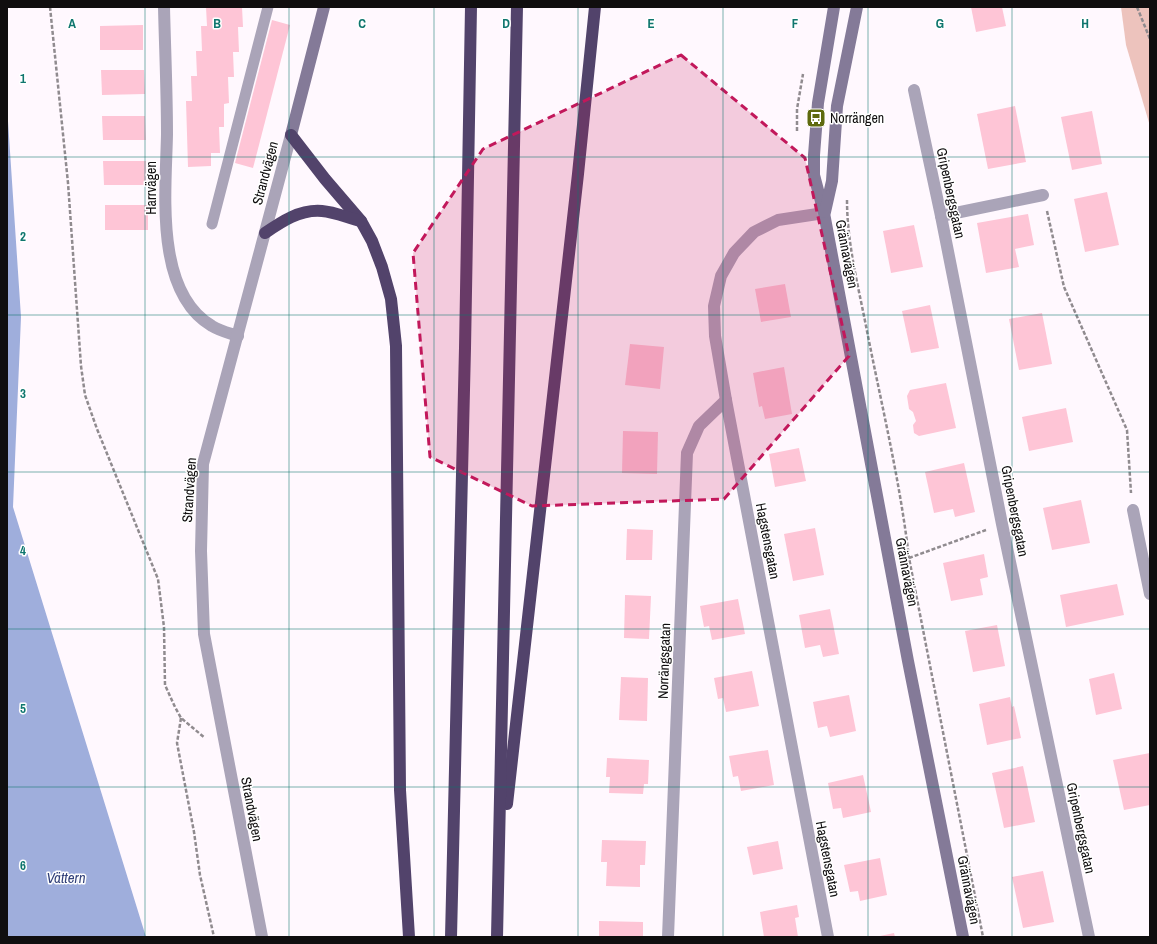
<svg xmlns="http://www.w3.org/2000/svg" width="1157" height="944" viewBox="0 0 1157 944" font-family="'Archivo Narrow',sans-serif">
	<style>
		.green { fill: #edc3bd }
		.water { fill: #9faedc }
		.building { fill: #fec5d6 }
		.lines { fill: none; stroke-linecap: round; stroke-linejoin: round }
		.path { stroke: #908b8f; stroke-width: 2.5; stroke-dasharray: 4 2; stroke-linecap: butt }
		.service { stroke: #aaa4b8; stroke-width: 11 }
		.minor { stroke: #aaa4b8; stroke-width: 12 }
		.tertiary { stroke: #aaa4b8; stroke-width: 12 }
		.secondary { stroke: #847a98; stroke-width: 12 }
		.motorway { stroke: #52436b; stroke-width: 12 }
		.marked { fill: #c2185b; fill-opacity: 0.2; stroke: #c2185b; stroke-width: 3; stroke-dasharray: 8 5; stroke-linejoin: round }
		.grid { fill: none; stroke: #0f766e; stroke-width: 1; stroke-opacity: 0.55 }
		.labels { text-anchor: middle; stroke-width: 3; stroke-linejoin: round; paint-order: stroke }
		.poi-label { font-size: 14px; fill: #100e0f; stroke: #fff; text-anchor: start }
		.street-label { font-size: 14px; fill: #100e0f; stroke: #fff }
		.water-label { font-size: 15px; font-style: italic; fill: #324179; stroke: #fff }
		.grid-label { font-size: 13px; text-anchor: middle; font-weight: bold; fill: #0f766e; stroke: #fff; stroke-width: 3; stroke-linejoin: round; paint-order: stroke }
	</style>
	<rect width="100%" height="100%" fill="#fff8fe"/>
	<polygon class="green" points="1121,7 1150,7 1150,126 1126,45"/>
	<polygon class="water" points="7,106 21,317 13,507 146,937 7,937"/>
	<g class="building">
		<polygon points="206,7 242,7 243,27 238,27 239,52 233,52 234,77 228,77 229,103 224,104 224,127 219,127 220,153 211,153 211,166 188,167 186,101 192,101 191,76 197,76 196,51 202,51 201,26 207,26"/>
		<polygon points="971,7 1002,7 1006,26 976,32"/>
		<polygon points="272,20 290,25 253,168 235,163"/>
		<polygon points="143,25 143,50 100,50 100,26"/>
		<polygon points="101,70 144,70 145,94 102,95"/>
		<polygon points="1015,106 1026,162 988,169 977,114"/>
		<polygon points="1092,111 1102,164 1072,170 1061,117"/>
		<polygon points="102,116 145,116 146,140 103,140"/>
		<polygon points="103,161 146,161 146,185 104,185"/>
		<polygon points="1107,192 1119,245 1085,252 1074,199"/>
		<rect x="105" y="205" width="43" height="25"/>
		<polygon points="1028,214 1034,245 1015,249 1019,267 986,273 977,223"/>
		<polygon points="914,225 923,267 891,273 883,231"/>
		<polygon points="785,284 791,317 761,322 755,289"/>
		<polygon points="930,305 939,348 911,353 902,311"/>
		<polygon points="1042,313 1052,364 1019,370 1009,319"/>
		<polygon points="630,344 664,347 660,389 625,385"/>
		<polygon points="784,367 792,414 765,419 762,406 759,407 753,373"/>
		<polygon points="946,383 956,428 919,436 914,433 913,425 916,421 913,412 909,409 907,396 910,390"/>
		<polygon points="1066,408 1073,442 1029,451 1022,417"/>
		<polygon points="623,431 658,432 657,474 622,473"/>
		<polygon points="799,448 806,481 775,487 769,454"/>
		<polygon points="964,463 975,512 955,517 953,509 934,513 925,472"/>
		<polygon points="1081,500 1090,543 1052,550 1043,508"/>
		<polygon points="815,528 824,575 793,581 784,534"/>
		<polygon points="627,529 653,530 652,560 626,560"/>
		<polygon points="984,554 988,577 980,579 983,595 951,601 943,563"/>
		<polygon points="1117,584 1124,615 1066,627 1060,595"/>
		<polygon points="625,595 651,596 649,639 624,638"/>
		<polygon points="738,599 745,634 712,640 709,626 704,627 700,606"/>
		<polygon points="830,609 839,654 823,657 820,645 805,648 799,615"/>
		<polygon points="997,625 1005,666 973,672 965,631"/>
		<polygon points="752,671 759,706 726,712 723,698 718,699 714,678"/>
		<polygon points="1114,673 1122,709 1096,715 1089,679"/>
		<polygon points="621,677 648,678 647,721 619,720"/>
		<polygon points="849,695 856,731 830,737 827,726 818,728 813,702"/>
		<polygon points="1010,697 1012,707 1014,706 1021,738 987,745 979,704"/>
		<polygon points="768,750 774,785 741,791 738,776 733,777 729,756"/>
		<polygon points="1150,753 1150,805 1124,810 1113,760"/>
		<polygon points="607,758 649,760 648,784 644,784 643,794 609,793 610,777 606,777"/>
		<polygon points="1023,766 1035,822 1004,828 992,773"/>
		<polygon points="863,775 871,812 843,818 841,808 833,809 828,783"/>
		<polygon points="602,840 646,841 645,865 640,865 640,887 606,886 607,862 601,862"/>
		<polygon points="778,841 783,869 753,875 747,847"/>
		<polygon points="880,858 887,895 860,901 858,891 850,892 844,865"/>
		<polygon points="1043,871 1054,922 1023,928 1012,877"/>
		<polygon points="797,905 799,917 795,918 798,937 764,937 760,912"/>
		<polygon points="599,921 643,922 643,937 599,937"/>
		<polygon points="894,933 895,937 880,937 880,936"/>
	</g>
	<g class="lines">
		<g class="path">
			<polyline points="50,7 68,183 81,366 85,395 97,429 158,579 164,627 165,685 175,707 181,718 205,738"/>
			<polyline points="1137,7 1150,39"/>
			<polyline points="797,131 797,109 803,74"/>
			<path d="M847 200C847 243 858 285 866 326 881 403 900 480 909 558L983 937"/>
			<polyline points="1047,211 1064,287 1127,430 1131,493"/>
			<polyline points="909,558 986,530"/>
			<polyline points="181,718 177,743 194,832 200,875 214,937"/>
		</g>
		<polyline class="service" points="212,224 268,7"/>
		<g class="minor">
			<path d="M164 7C165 49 167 92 167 134 166 191 154 292 212 326 220 331 229 333 238 336"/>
			<polyline points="914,90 941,216 1002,524 1089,937"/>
			<polyline points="824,213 778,220 754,232 734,253 721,276 714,306 715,336 726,400 828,937"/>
			<polyline points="941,216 1043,195"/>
			<polyline points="1133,510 1150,594"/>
			<polyline points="668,937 687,453 699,426 726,400"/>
		</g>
		<polyline class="tertiary" points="262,937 204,634 201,551 203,464 291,135"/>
		<g class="secondary">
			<polyline points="834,7 818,103 814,155 814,175 824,213 908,661 963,937"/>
			<polyline points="291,135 324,7"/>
			<polyline points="825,212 832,181 837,106 857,7"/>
		</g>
		<g class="motorway">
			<polyline points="291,135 325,179 361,221 372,241 382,267 391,299 396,346 400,790 409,937"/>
			<path d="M265 233C281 222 300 209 322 211 335 212 348 218 361 221"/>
			<polyline points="507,804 578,174 595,7"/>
			<polyline points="451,937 465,348 471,7"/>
			<polyline points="497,937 517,7"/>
		</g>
	</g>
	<path class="marked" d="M681 55 805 158 849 356 724 499 532 506 430 457 413 253 483 149Z"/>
	<path class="grid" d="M145 7V937M289 7V937M434 7V937M578 7V937M723 7V937M868 7V937M1012 7V937M7 157H1150M7 315H1150M7 472H1150M7 629H1150M7 787H1150"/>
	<defs>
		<g id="bus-square" transform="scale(1)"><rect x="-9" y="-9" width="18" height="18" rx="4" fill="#5e690e" stroke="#fff"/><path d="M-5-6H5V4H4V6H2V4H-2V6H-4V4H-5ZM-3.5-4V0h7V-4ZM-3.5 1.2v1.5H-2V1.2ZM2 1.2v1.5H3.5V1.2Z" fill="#fff"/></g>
	</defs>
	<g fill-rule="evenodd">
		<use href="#bus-square" x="816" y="118"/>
	</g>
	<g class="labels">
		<g class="poi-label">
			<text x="830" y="123">Norrängen</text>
		</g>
		<g class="street-label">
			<text transform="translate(265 173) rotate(-75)" y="5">Strandvägen</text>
			<text transform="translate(151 188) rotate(-90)" y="5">Harrvägen</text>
			<text transform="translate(951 193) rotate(78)" y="5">Gripenbergsgatan</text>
			<text transform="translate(847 254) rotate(79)" y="5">Grännavägen</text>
			<text transform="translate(189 490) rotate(-86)" y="5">Strandvägen</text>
			<text transform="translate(1015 511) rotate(79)" y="5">Gripenbergsgatan</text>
			<text transform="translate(768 541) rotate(79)" y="5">Hagstensgatan</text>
			<text transform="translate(907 572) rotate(79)" y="5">Grännavägen</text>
			<text transform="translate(664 661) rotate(-88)" y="5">Norrängsgatan</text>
			<text transform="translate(252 809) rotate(79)" y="5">Strandvägen</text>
			<text transform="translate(1081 828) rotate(78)" y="5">Gripenbergsgatan</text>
			<text transform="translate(828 859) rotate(79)" y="5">Hagstensgatan</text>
			<text transform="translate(969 890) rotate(79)" y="5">Grännavägen</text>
		</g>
		<g class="water-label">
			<text x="66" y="883">Vättern</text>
		</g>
	</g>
	<g class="grid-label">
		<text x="72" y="28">A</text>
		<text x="217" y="28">B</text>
		<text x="362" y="28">C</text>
		<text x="506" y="28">D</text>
		<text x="651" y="28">E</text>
		<text x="795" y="28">F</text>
		<text x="940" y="28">G</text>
		<text x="1085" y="28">H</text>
		<text x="23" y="83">1</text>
		<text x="23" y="241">2</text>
		<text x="23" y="398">3</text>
		<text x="23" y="555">4</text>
		<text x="23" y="713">5</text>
		<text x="23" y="870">6</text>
	</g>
	<rect width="1157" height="944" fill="none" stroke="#100e0f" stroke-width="16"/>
</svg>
